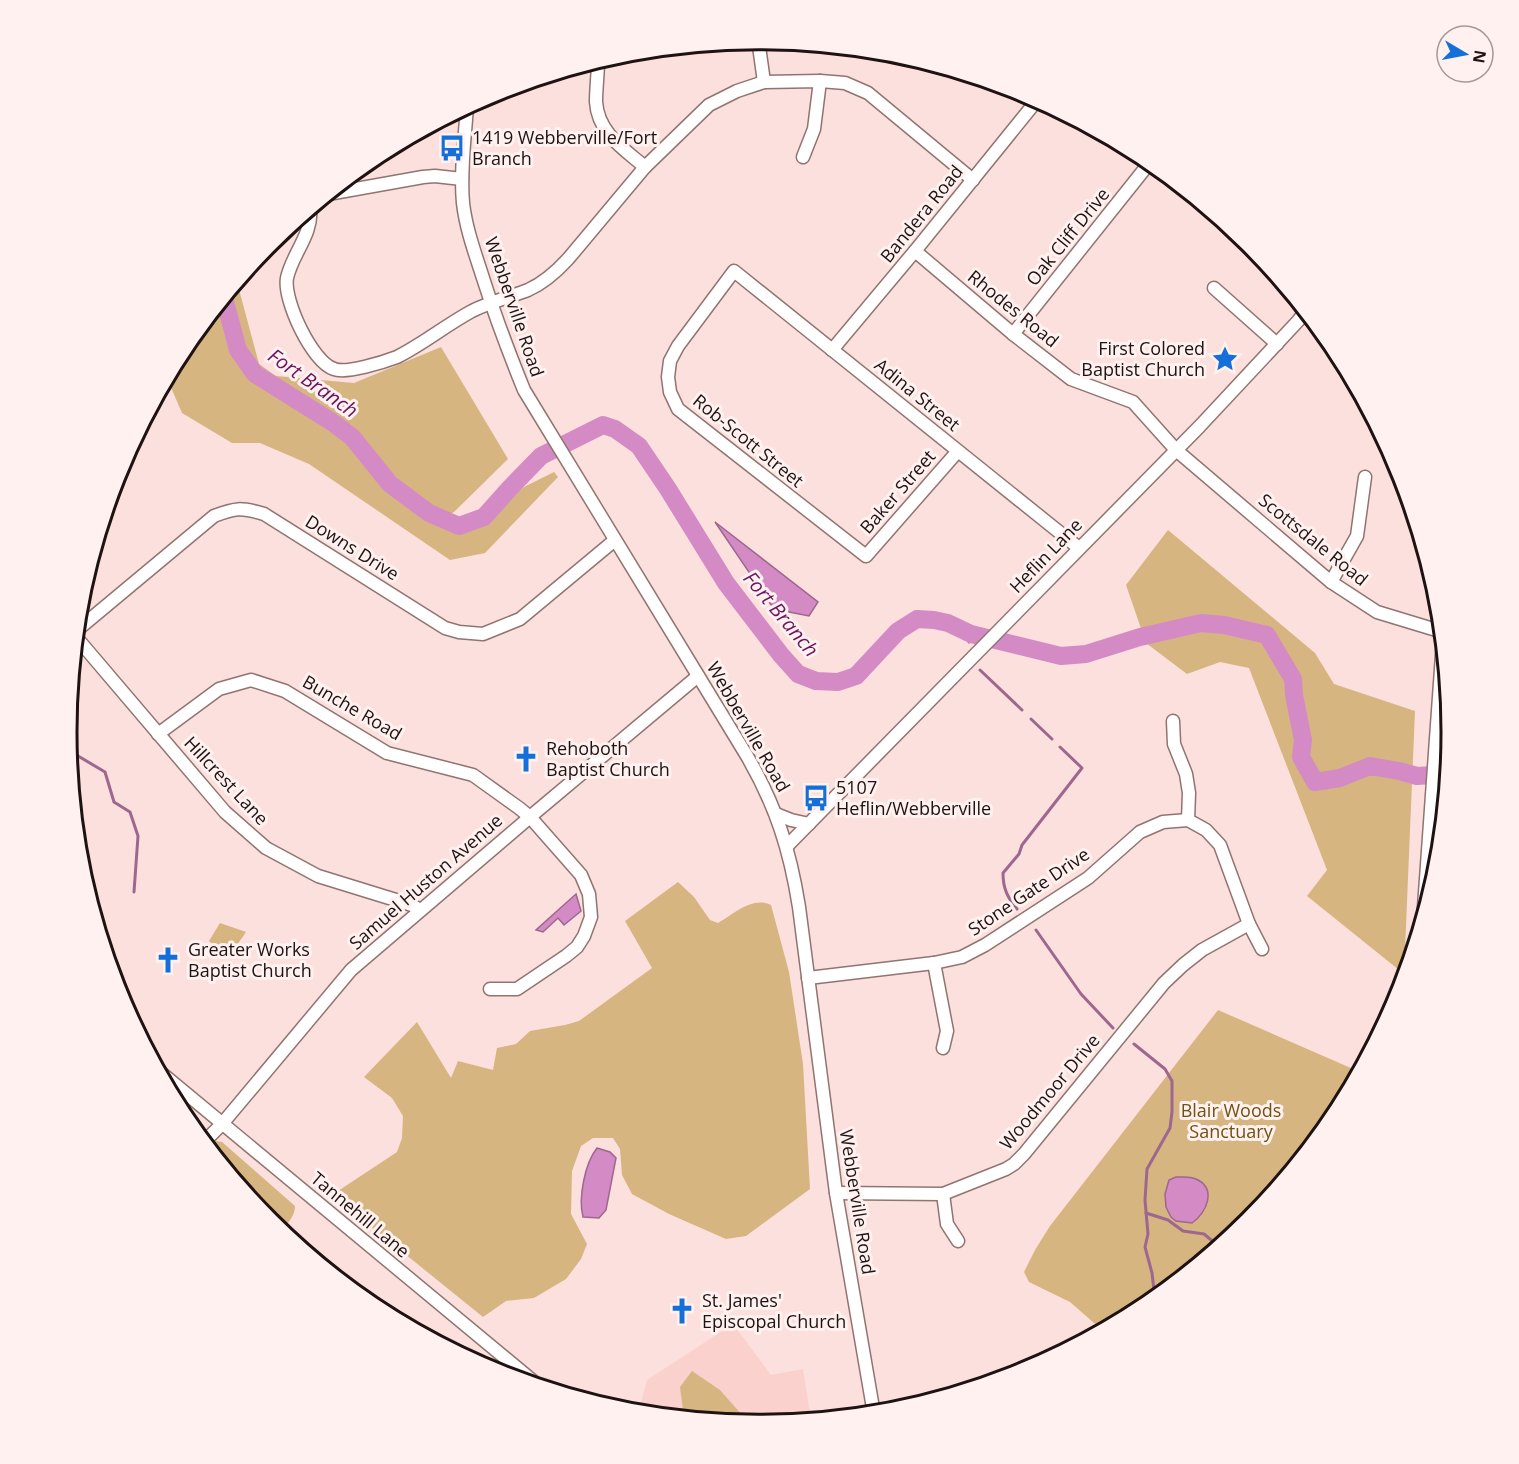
<svg xmlns="http://www.w3.org/2000/svg" width="1519" height="1464" viewBox="0 0 1519 1464" font-family="'Open Sans',sans-serif">
	<style>
		.built { fill: #fad1cc }
		.green { fill: #d6b580 }
		.water { fill: #d48bc5; stroke: #9d678f; stroke-width: 1.5 }
		.lines { fill: none; stroke-linecap: round; stroke-linejoin: round }
		.stream { stroke: #9d678f; stroke-width: 3 }
		.river { stroke: #d48bc5; stroke-width: 18 }
		.minor-casing { stroke: #917470; stroke-width: 15 }
		.major-casing { stroke: #917470; stroke-width: 18 }
		.minor { stroke: #fff; stroke-width: 12 }
		.major { stroke: #fff; stroke-width: 15 }
		.labels { text-anchor: middle; stroke-width: 6; stroke-linejoin: round; paint-order: stroke }
		.poi-label { font-size: 18px; fill: #1e1312; stroke: #fff1ef; text-anchor: start }
		.street-label { font-size: 18px; fill: #1e1312; stroke: #fff1ef }
		.park-label { font-size: 18px; fill: #715010; stroke: #fff1ef }
		.water-label { font-size: 20px; font-style: italic; fill: #6b145f; stroke: #fff1ef }
		.rim { fill: none; stroke: #1e1312; stroke-width: 3 }
	</style>
	<rect width="100%" height="100%" fill="#fbe0dd"/>
	<polygon class="built" points="733,1324 771,1375 803,1369 811,1420 759,1425 640,1413 639,1411 647,1380"/>
	<g class="green">
		<polygon points="237,282 259,364 276,376 354,383 441,347 508,459 455,511 439,523 459,530 483,521 524,487 554,472 558,477 485,553 450,560 309,464 260,443 232,443 182,413 167,378 183,347"/>
		<polygon points="1168,530 1315,653 1334,684 1415,711 1404,974 1307,896 1327,870 1249,668 1220,662 1187,674 1146,643 1126,585"/>
		<path d="M678 882 694 897 710 920 718 923C734 914 752 896 771 905L789 972 803 1064 810 1189 746 1236 726 1239 669 1214 632 1194 622 1175 620 1149 613 1138H593L581 1146 572 1171 571 1214 587 1244 581 1259 566 1279 534 1298 506 1301 483 1317 332 1195 397 1152 402 1138 403 1116 392 1098 364 1077 417 1022 451 1078 458 1061 493 1070 497 1048 516 1044 530 1031 565 1025 579 1021 652 968 625 921Z"/>
		<polygon points="220,923 246,932 228,958 209,941"/>
		<polygon points="1218,1010 1360,1072 1336,1117 1249,1222 1144,1308 1105,1329 1094,1323 1070,1302 1029,1282 1024,1272 1035,1250 1050,1226"/>
		<path d="M216 1141 222 1142 295 1206C295 1216 288 1223 281 1231L269 1222 209 1149Z"/>
		<polygon points="692,1371 720,1390 750,1424 684,1418 680,1387"/>
	</g>
	<g class="water">
		<polygon points="715,522 818,602 809,616 774,609"/>
		<polygon points="576,894 581,911 564,925 558,918 543,932 536,930"/>
		<path d="M597 1148 610 1152 616 1158 606 1210 599 1218 583 1217C578 1198 585 1163 597 1148Z"/>
		<path d="M1176 1177C1182 1177 1190 1176 1196 1179 1217 1188 1207 1213 1192 1223L1176 1221 1171 1217 1166 1207 1165 1194 1169 1180Z"/>
	</g>
	<g class="lines">
		<g class="stream">
			<polyline points="964,630 969,642"/>
			<polyline points="980,670 1022,710"/>
			<polyline points="1031,719 1052,739"/>
			<polyline points="68,750 105,772 114,802 130,812 138,836 134,892"/>
			<path d="M1017 909C1007 897 1003 888 1003 873L1019 854 1022 845 1082 768 1060 747"/>
			<polyline points="1036,930 1081,994 1113,1028"/>
			<polyline points="1134,1044 1165,1069 1172,1081 1172,1112 1170,1128 1147,1169 1145,1200 1148,1234 1145,1247 1152,1273 1155,1299"/>
			<polyline points="1146,1213 1168,1220 1183,1231 1204,1234 1216,1244 1220,1242 1224,1236 1227,1235 1231,1238"/>
		</g>
		<polyline class="river" points="224,298 238,350 255,374 332,422 352,437 390,484 429,513 459,526 484,517 509,489 541,456 603,425 615,429 639,446 668,489 726,583 781,655 798,674 816,681 838,682 856,676 898,631 917,619 934,620 948,623 971,634 1061,656 1086,654 1140,637 1201,623 1224,625 1267,635 1293,679 1294,695 1303,740 1301,757 1315,782 1340,778 1370,766 1399,771 1417,776 1448,774"/>
		<g class="minor-casing">
			<g id="minor">
				<polyline points="758,39 764,82"/>
				<path d="M598 60C598 74 596 88 596 102 598 133 624 149 645 167"/>
				<path d="M467 106C465 138 460 171 463 203 466 229 475 253 483 278 495 316 509 353 524 390L747 756C776 806 790 850 799 907L836 1193 874 1414"/>
				<polyline points="803,157 814,129 820,81"/>
				<polyline points="328,194 423,177 435,176 462,179"/>
				<path d="M310 209C313 234 292 254 287 278 283 300 312 362 334 369 346 374 384 362 397 357 423 344 446 325 472 311 490 302 510 297 528 290 544 283 557 271 568 259L645 167 709 105 737 91 764 82 820 81 845 83 868 93 973 180"/>
				<polyline points="915,251 1013,334 1071,379 1133,402 1176,450 1331,582 1377,612 1443,632"/>
				<polyline points="1214,288 1277,344"/>
				<polyline points="1013,334 1151,161"/>
				<polyline points="832,350 915,251 1038,99"/>
				<polyline points="958,451 866,556 678,409 670,392 668,377 670,361 678,346 734,271 1079,548"/>
				<polyline points="1331,582 1357,536 1365,477"/>
				<path d="M76 631 214 516C235 508 241 507 264 514L445 628 459 632 483 634 520 619 615 540"/>
				<polyline points="76,637 225,812 266,848 318,876 412,905 420,910"/>
				<polyline points="1173,721 1174,744 1186,774 1189,793 1188,820 1206,830 1220,845 1249,924 1262,949"/>
				<polyline points="158,734 219,689 251,680 285,691 387,753 473,775 519,808 530,817 581,875 589,894 591,917 584,936 577,947 566,956 517,989 490,989"/>
				<polyline points="776,814 791,820 809,824"/>
				<polyline points="787,846 1199,427 1298,321 1306,311"/>
				<polyline points="934,963 947,1031 943,1048"/>
				<polyline points="808,978 934,963 962,957 985,945 1088,878 1140,832 1163,822 1188,820"/>
				<polyline points="159,1071 539,1386"/>
				<polyline points="204,1142 222,1124 351,970 537,811 698,676"/>
				<polyline points="836,1193 943,1194 1006,1169 1014,1164 1024,1154 1164,983 1183,965 1202,950 1249,924"/>
				<polyline points="943,1194 947,1224 958,1241"/>
			</g>
		</g>
		<g class="major-casing">
			<polyline id="major" points="1425,914 1444,648"/>
		</g>
		<use href="#minor" class="minor"/>
		<use href="#major" class="major"/>
	</g>
	<defs>
		<g id="bus-bare" transform="scale(2.07)"><path d="M-5-6H5V4H4V6H2V4H-2V6H-4V4H-5ZM-3.5-4V0h7V-4ZM-3.5 1.2v1.5H-2V1.2ZM2 1.2v1.5H3.5V1.2Z" fill="#156fd8" stroke="#fff1ef" stroke-width="2.5" paint-order="stroke"/></g>
		<g id="sight-bare" transform="scale(2.07)"><path d="M0-6L1.8-2.2L6-1.7L2.9 1.2L3.7 5.4L0 3.3L-3.7 5.4L-2.9 1.2L-6-1.7L-1.8-2.2Z" fill="#156fd8" stroke="#fff1ef" stroke-width="2.5" paint-order="stroke"/></g>
		<g id="church-bare" transform="scale(2.07)"><path d="M-1.2-6h2.4v3.5h3.3v2.4h-3.3V6h-2.4V-.1h-3.3v-2.4h3.3Z" fill="#156fd8" stroke="#fff1ef" stroke-width="2.5" paint-order="stroke"/></g>
	</defs>
	<g fill-rule="evenodd">
		<use href="#bus-bare" x="452" y="148"/>
		<use href="#sight-bare" x="1225" y="359"/>
		<use href="#church-bare" x="526" y="759"/>
		<use href="#bus-bare" x="816" y="798"/>
		<use href="#church-bare" x="168" y="960"/>
		<use href="#church-bare" x="682" y="1311"/>
	</g>
	<g class="labels">
		<g class="poi-label">
			<text x="472" y="144">1419 Webberville/Fort<tspan x="472" dy="21">Branch</tspan></text>
			<text x="1205" y="355" text-anchor="end">First Colored<tspan x="1205" dy="21">Baptist Church</tspan></text>
			<text x="546" y="755">Rehoboth<tspan x="546" dy="21">Baptist Church</tspan></text>
			<text x="836" y="794">5107<tspan x="836" dy="21">Heflin/Webberville</tspan></text>
			<text x="188" y="956">Greater Works<tspan x="188" dy="21">Baptist Church</tspan></text>
			<text x="702" y="1307">St. James'<tspan x="702" dy="21">Episcopal Church</tspan></text>
		</g>
		<g class="street-label">
			<text transform="translate(922 214) rotate(-51)" y="6">Bandera Road</text>
			<text transform="translate(1068 237) rotate(-51)" y="6">Oak Cliff Drive</text>
			<text transform="translate(514 307) rotate(71)" y="6">Webberville Road</text>
			<text transform="translate(1013 309) rotate(39)" y="6">Rhodes Road</text>
			<text transform="translate(917 395) rotate(39)" y="6">Adina Street</text>
			<text transform="translate(748 441) rotate(39)" y="6">Rob-Scott Street</text>
			<text transform="translate(898 492) rotate(-49)" y="6">Baker Street</text>
			<text transform="translate(1313 540) rotate(39)" y="6">Scottsdale Road</text>
			<text transform="translate(352 548) rotate(32)" y="6">Downs Drive</text>
			<text transform="translate(1046 556) rotate(-46)" y="6">Heflin Lane</text>
			<text transform="translate(352 708) rotate(30)" y="6">Bunche Road</text>
			<text transform="translate(748 727) rotate(60)" y="6">Webberville Road</text>
			<text transform="translate(226 781) rotate(47)" y="6">Hillcrest Lane</text>
			<text transform="translate(426 882) rotate(-41)" y="6">Samuel Huston Avenue</text>
			<text transform="translate(1029 892) rotate(-34)" y="6">Stone Gate Drive</text>
			<text transform="translate(1050 1092) rotate(-50)" y="6">Woodmoor Drive</text>
			<text transform="translate(857 1202) rotate(81)" y="6">Webberville Road</text>
			<text transform="translate(360 1215) rotate(40)" y="6">Tannehill Lane</text>
		</g>
		<g class="park-label">
			<text x="1231" y="1117">Blair Woods<tspan x="1231" dy="21">Sanctuary</tspan></text>
		</g>
		<g class="water-label">
			<text transform="translate(313 383) rotate(35)" y="7">Fort Branch</text>
			<text transform="translate(781 614) rotate(50)" y="7">Fort Branch</text>
		</g>
	</g>
	<path d="M0 0H1519V1464H0ZM77 732a682 682 0 1 1 1364 0a682 682 0 1 1-1364 0Z" fill="#fff1ef" fill-rule="evenodd"/>
	<path class="rim" d="M77 732a682 682 0 1 1 1364 0a682 682 0 1 1-1364 0Z"/>
	<g transform="translate(1465 54) rotate(100)"><circle r="28" fill="#fff1ef" stroke="#a59897" stroke-width="1.5"/>
	<path d="M0-4.5L10 22L0 15L-10 22Z" fill="#156fd8"/>
	<text y="-9" font-size="16" font-weight="bold" text-anchor="middle" fill="#1e1312">N</text>
	</g>
</svg>
